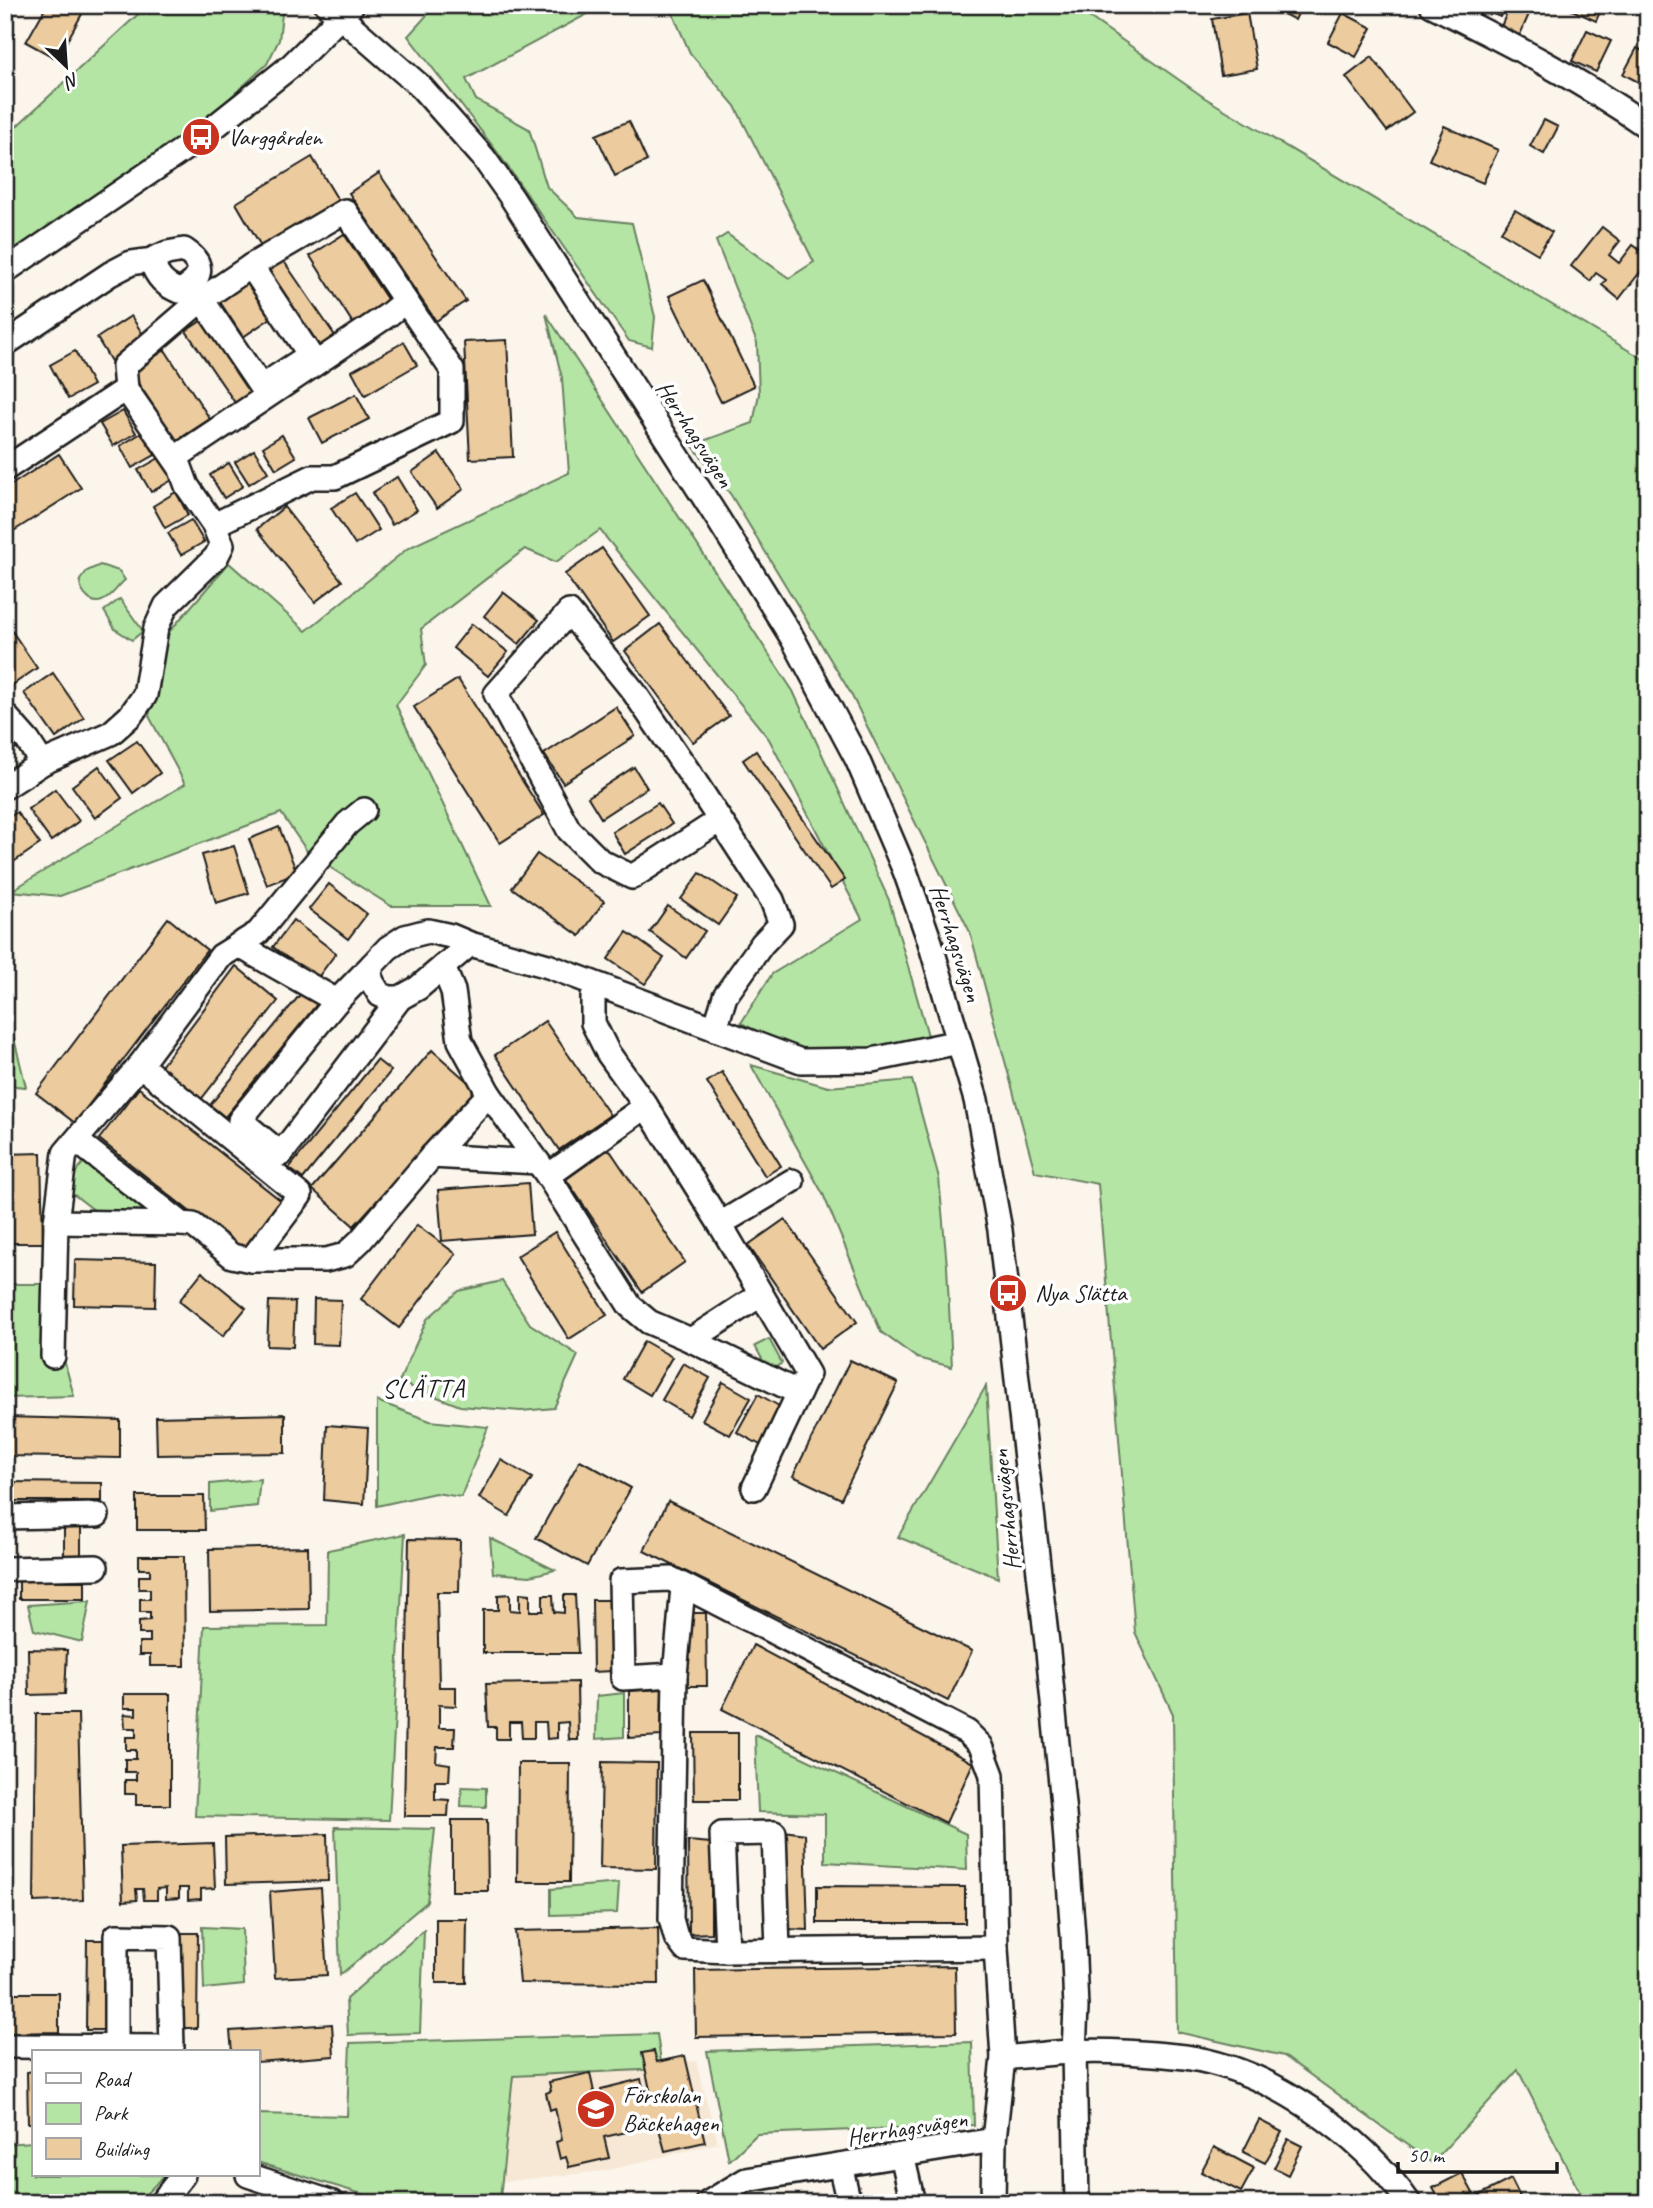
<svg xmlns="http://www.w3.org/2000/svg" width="1653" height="2208" viewBox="0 0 1653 2208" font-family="Caveat,sans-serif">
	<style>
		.built { fill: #f6e8d5 }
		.green { fill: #b5e5a5; stroke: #688060; stroke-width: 2 }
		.building { fill: #eccb9e; stroke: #1c1c1c; stroke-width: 2 }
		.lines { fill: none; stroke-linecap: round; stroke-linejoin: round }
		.minor-casing { stroke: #1c1c1c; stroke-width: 28 }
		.minor { stroke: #fff; stroke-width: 23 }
		.labels { text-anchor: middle; stroke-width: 7; stroke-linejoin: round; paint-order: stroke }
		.poi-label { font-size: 24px; fill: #1c1c1c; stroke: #fff; text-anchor: start }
		.street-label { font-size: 24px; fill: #1c1c1c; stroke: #fff }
		.neighbourhood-label { font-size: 26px; letter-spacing: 2px; fill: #1c1c1c; stroke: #fff }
	</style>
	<rect width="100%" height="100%" fill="#fbf5ec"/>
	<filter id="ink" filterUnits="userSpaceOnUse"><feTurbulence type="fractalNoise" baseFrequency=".0143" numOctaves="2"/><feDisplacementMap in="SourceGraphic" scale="14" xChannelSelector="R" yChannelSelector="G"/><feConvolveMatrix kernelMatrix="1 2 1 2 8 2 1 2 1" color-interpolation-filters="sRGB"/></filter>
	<g filter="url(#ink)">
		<polygon class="built" points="696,2061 718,2143 604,2171 478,2184 486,2076"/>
		<g class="green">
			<polygon points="148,5 283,5 279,40 267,64 206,120 5,258 5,137"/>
			<polygon points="436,5 662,5 591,12 466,79 476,100 529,129 547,187 578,217 632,223 655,317 652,347 629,341 498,153 408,36"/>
			<polygon points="669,5 1072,5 1205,98 1648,362 1648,2203 1585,2203 1518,2070 1432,2163 1284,2056 1177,2032 1173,1714 1135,1632 1098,1184 1035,1172 970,932 850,692 731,495 692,445 753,423 759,394 757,343 716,241 727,234 789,278 814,262 735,106 690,53"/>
			<polygon points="546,314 793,691 889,900 929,1039 842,1057 789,1048 741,1023 772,974 862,919 769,739 600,530 556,562 525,549 421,629 426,665 396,705 491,906 391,906 309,854 281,813 60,896 11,891 185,784 149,716 169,632 229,563 306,631 408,548 569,473 562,378"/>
			<path d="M100 565 119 571 125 580C119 585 114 593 107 598 93 609 80 594 80 580L87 571Z"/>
			<polygon points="120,599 143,631 132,640 115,629 104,611"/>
			<polygon points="5,1002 26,1087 5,1085"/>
			<polygon points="751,1065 828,1087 912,1080 939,1178 947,1266 952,1367 917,1358 881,1332 823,1194"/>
			<polygon points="87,1158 162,1217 103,1217 64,1187"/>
			<polygon points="502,1281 530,1324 578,1355 554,1408 521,1411 460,1406 399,1382 427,1319 459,1291"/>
			<polygon points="5,1284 43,1284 74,1396 5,1398"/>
			<polygon points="769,1339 782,1363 769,1372 755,1346"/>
			<polygon points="986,1386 998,1578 898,1537"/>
			<polygon points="377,1401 430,1421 488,1427 461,1497 435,1493 377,1506"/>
			<polygon points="260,1479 257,1506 210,1511 210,1484"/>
			<polygon points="405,1534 389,1820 195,1816 204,1626 327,1625 328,1550"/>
			<polygon points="490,1538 555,1570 530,1576 493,1573"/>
			<polygon points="90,1601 82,1642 34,1630 28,1605"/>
			<polygon points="624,1693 624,1737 596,1739 597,1696"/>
			<polygon points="755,1735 966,1834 967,1870 825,1862 825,1814 758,1812"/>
			<polygon points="462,1787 486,1788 486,1807 461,1806"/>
			<polygon points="335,1827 435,1829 427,1902 340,1975"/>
			<polygon points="619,1883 617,1913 551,1915 551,1889"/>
			<polygon points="202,1927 242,1929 244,1985 204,1989"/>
			<polygon points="424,1930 420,2033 348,2035 346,1999"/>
			<polygon points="657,2034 662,2069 513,2076 500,2198 378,2199 257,2162 257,2114 347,2116 350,2043"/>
			<polygon points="972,2042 974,2125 757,2134 729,2161 707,2051"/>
			<polygon points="33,2142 33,2175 165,2175 137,2203 5,2203 5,2144"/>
		</g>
		<g class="building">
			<polygon points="47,5 87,5 57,59 26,42"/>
			<polygon points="1134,5 1150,5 1145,13"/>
			<polygon points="1266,5 1302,5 1295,20"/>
			<polygon points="1468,5 1505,5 1500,17 1491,13 1490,15"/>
			<polygon points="1510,5 1533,5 1519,37 1500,29"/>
			<polygon points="1561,5 1603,5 1596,21"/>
			<polygon points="1247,13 1257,69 1221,75 1212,19"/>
			<polygon points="1343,13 1372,28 1356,57 1328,42"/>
			<polygon points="1587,30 1611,41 1596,72 1572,61"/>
			<polygon points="1637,48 1648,54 1648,87 1623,74"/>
			<polygon points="1372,57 1413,112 1387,131 1346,77"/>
			<polygon points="1544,120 1558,127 1544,154 1530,146"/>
			<polygon points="629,121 647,161 615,176 596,135"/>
			<polygon points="1444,126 1498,150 1483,183 1429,160"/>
			<polygon points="312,157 338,200 261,246 236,203"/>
			<polygon points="379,173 466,301 436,321 349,193"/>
			<polygon points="1515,210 1552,232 1538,254 1501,232"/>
			<polygon points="1602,227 1620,241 1609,255 1619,263 1633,245 1648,256 1648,262 1619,299 1602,285 1606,280 1596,273 1590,281 1571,266"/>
			<polygon points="344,234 389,302 354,325 310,256"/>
			<polygon points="283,260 338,340 323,351 268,270"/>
			<polygon points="703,280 754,386 721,402 669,296"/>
			<polygon points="248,283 271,318 243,337 220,302"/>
			<polygon points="131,316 146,339 111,361 97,338"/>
			<polygon points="201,321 255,400 240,410 186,331"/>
			<polygon points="507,340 513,457 470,459 464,342"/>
			<polygon points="404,342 417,365 365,395 352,371"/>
			<polygon points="165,350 210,419 176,441 131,372"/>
			<polygon points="75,351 93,385 68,399 50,365"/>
			<polygon points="356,394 369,419 322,443 309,418"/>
			<polygon points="123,411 136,433 113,446 100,424"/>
			<polygon points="143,432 155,455 132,468 120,446"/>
			<polygon points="282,435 296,457 276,469 263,447"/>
			<polygon points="254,450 268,472 249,484 235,462"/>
			<polygon points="439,453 464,489 437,508 412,472"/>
			<polygon points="59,454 81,488 9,534 5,528 5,489"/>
			<polygon points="161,457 174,479 151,492 138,470"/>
			<polygon points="229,463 243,486 224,498 210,475"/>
			<polygon points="397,477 417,510 392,525 372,493"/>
			<polygon points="176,492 188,515 165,528 153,506"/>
			<polygon points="355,493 379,530 355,545 331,508"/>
			<polygon points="284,507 342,581 315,602 257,529"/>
			<polygon points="191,520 204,542 181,555 168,533"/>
			<polygon points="602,548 650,616 613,642 565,574"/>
			<polygon points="503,592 539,620 519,644 484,616"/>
			<polygon points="5,621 37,668 8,688 5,683"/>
			<polygon points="472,624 508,652 488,676 453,648"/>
			<polygon points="660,624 729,716 693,742 625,651"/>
			<polygon points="53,673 84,718 56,738 24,693"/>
			<polygon points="458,679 544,815 500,843 414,707"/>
			<polygon points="616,707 635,736 563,783 544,754"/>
			<polygon points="5,735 17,747 5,758"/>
			<polygon points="137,741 160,773 133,793 109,760"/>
			<polygon points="756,751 845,880 831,889 743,760"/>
			<polygon points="99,766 122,798 95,818 72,786"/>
			<polygon points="634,767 647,788 601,818 588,797"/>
			<polygon points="55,789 79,821 51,841 28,809"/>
			<polygon points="658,803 672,824 625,854 612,832"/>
			<polygon points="17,812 40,844 12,863 5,854 5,820"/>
			<polygon points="279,827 297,873 267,885 249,839"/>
			<polygon points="234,846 249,893 216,903 202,855"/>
			<polygon points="537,854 604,901 580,936 512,888"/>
			<polygon points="700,873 737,898 718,925 681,899"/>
			<polygon points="329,884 367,914 348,939 309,909"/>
			<polygon points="668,906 705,931 686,958 650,932"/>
			<polygon points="168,918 207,950 75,1123 36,1093"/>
			<polygon points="293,920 336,953 316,980 273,947"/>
			<polygon points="627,932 664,958 645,984 608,959"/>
			<polygon points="236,966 278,1001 199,1102 159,1069"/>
			<polygon points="303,991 318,1003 225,1117 210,1105"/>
			<polygon points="545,1021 610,1115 559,1150 495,1055"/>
			<polygon points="432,1050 477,1090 354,1226 312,1189"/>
			<polygon points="377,1060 391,1071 303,1179 289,1168"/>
			<polygon points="722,1072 781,1166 765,1176 707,1082"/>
			<polygon points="139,1088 284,1203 243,1254 99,1139"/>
			<polygon points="609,1149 685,1262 642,1292 566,1179"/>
			<polygon points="41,1153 43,1243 7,1243 5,1154"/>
			<polygon points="528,1183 532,1234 442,1241 438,1190"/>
			<polygon points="785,1219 857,1322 820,1349 748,1245"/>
			<polygon points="417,1225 456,1254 399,1328 361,1299"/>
			<polygon points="555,1232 607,1315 569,1339 517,1256"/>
			<polygon points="75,1260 156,1262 155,1307 74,1305"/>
			<polygon points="202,1272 246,1308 223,1336 179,1301"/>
			<polygon points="314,1299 341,1300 339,1345 313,1344"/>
			<polygon points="269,1301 295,1302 293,1347 267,1346"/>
			<polygon points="644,1341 672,1357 650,1395 623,1379"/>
			<polygon points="850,1360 898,1383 841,1499 793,1476"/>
			<polygon points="683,1363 710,1378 689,1416 662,1400"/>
			<polygon points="723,1382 751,1398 730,1435 702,1420"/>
			<polygon points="758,1394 786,1410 764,1447 737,1432"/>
			<polygon points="285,1414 285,1453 157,1455 156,1417"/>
			<polygon points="5,1417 120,1420 120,1458 5,1456"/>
			<polygon points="327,1425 368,1428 364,1504 324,1500"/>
			<polygon points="501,1460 532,1478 509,1516 479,1498"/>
			<polygon points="580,1460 631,1488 587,1566 536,1538"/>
			<polygon points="5,1482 102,1483 102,1501 5,1501"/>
			<polygon points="137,1496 204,1496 205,1530 137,1530"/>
			<polygon points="668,1501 972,1651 948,1701 644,1551"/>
			<rect x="64" y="1523" width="17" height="35"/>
			<polygon points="409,1539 460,1540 459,1592 437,1592 439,1687 456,1687 456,1706 439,1705 439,1728 455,1728 454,1747 437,1747 436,1762 450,1764 449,1781 435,1781 435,1799 449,1800 448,1816 404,1816"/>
			<polygon points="308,1547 309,1609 210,1611 209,1549"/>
			<polygon points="139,1556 184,1556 185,1666 150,1666 150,1655 139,1655 139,1642 150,1642 150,1634 139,1634 139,1621 150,1620 150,1612 140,1612 140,1599 150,1599 150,1589 139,1589 139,1576 150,1576 150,1569 139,1569"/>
			<rect x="19" y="1581" width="66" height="18"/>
			<polygon points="520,1593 530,1594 530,1611 543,1611 543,1595 553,1595 554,1612 564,1613 564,1595 575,1595 578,1653 483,1653 483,1610 498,1610 498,1595 510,1594 510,1610 520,1611"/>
			<polygon points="592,1600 611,1600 612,1671 593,1672"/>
			<polygon points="688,1613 706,1613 707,1686 688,1686"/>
			<polygon points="753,1645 973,1763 946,1823 722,1709"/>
			<polygon points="28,1649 67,1650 65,1694 29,1695"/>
			<polygon points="577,1682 578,1740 569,1740 568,1722 557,1723 557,1738 547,1739 546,1722 534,1722 534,1738 522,1738 521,1722 509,1722 509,1739 496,1739 496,1727 488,1727 486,1684"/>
			<polygon points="662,1689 661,1736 629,1738 629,1691"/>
			<polygon points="124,1694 170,1694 170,1805 136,1805 136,1794 125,1794 125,1780 136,1780 136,1772 125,1772 125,1759 136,1759 136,1750 126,1750 126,1737 136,1737 136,1728 125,1728 124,1714 136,1715 136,1708 124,1708"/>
			<polygon points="36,1714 78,1714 83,1900 34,1902"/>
			<polygon points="693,1733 738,1733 738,1800 694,1800"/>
			<polygon points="602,1762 657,1763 656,1869 600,1868"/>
			<polygon points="518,1763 570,1763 569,1882 517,1882"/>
			<polygon points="452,1820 487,1820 488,1891 452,1891"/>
			<polygon points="783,1831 805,1834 808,1930 785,1929"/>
			<polygon points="327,1834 328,1881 226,1884 225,1837"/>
			<polygon points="688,1841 711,1843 711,1933 689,1934"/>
			<polygon points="213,1843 215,1888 201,1889 201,1899 188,1900 188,1888 179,1888 179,1898 166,1899 166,1888 157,1889 157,1900 144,1900 143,1889 136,1889 137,1900 123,1901 121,1846"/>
			<polygon points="817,1886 965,1887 965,1923 817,1923"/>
			<polygon points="321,1888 327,1975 275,1978 270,1892"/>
			<polygon points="436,1919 467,1919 466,1983 436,1983"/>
			<polygon points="658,1928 659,1984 520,1983 515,1931"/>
			<polygon points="180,1933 198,1933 197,2028 178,2028"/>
			<polygon points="87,1940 107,1940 106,2030 86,2030"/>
			<polygon points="955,1966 956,2033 696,2037 695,1970"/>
			<polygon points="5,1993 59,1993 59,2032 5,2033"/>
			<polygon points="332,2024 334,2056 257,2062 257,2052 232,2052 230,2031"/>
			<polygon points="654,2051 657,2062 685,2056 705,2142 665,2151 658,2125 604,2137 609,2158 569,2167 566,2157 560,2159 556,2142 562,2140 555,2108 550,2110 546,2093 551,2091 549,2082 590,2073 596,2102 603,2101 601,2089 641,2079 644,2091 650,2090 642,2053"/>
			<polygon points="33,2071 33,2123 28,2123 27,2072"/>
			<polygon points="1259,2120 1282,2132 1265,2163 1243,2152"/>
			<polygon points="1288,2139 1302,2146 1288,2175 1274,2168"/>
			<polygon points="1214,2147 1254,2168 1241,2192 1201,2172"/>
			<polygon points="1462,2173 1473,2193 1454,2203 1441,2203 1433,2188"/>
			<polygon points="1511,2179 1523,2203 1464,2203"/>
		</g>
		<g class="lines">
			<g class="minor-casing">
				<g id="minor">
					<polyline points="327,5 421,87 483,157 512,198 718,519 793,639 857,759 905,871 930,942 959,1042 976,1100 1000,1230 1048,1652 1064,1814 1073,1936 1076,2008 1074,2051 1077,2203"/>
					<path d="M1432 5C1506 42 1580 79 1648 127"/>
					<polyline points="5,271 203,136 292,65 352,5"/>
					<polyline points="194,288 261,387 310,355 251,266"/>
					<path d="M5 344 110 274 131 263 151 260C156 276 164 286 180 291 202 280 206 264 184 250L167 253 151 260"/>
					<polyline points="175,458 388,315 405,301"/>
					<polyline points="5,469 126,389"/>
					<polyline points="5,715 28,741 42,763"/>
					<polyline points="5,787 42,763 111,733 130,716 145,695 156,628 166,606 216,557 222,545 214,525 187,486 180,467 126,389 124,366 201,300 251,266 345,211 452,370 452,421 335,477 312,477 214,525"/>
					<polyline points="470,944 418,988 400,998 390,998 380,995 372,982 370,974 372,965 388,948 405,937 428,931 451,936 470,944 548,966 801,1061 872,1060 959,1042"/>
					<polyline points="238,945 337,1001"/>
					<polyline points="372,965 337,1001 240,1120 281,1154 400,998"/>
					<polyline points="443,967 453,991 460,1041 489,1094 548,1176 630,1306 649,1322 691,1340 799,1393"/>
					<polyline points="599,987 593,997 593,1023 608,1053 646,1106 720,1224 792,1181"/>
					<polyline points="715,1029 725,996 762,944 781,924 772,900 690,774 634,692 569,612 496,694 569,830 600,861 632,877 720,820"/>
					<polyline points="140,1065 300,1195 251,1260"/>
					<polyline points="77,1141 182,1224 193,1225 232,1256 251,1260 326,1260 345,1255 360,1241 432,1156 489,1094"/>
					<polyline points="432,1156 537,1162"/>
					<polyline points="548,1176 646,1106"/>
					<polyline points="56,1222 182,1224"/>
					<polyline points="720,1224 808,1374 754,1488"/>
					<polyline points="691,1340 760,1295"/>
					<polyline points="53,1356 56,1222 65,1153 140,1065 221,956 258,933 347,824 364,810"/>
					<polyline points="5,1517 97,1515"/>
					<polyline points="5,1569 96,1567"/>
					<polyline points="683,1587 675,1675 671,1919 676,1937 685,1949 727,1951 996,1948"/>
					<polyline points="675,1675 623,1678 621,1581 671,1579 967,1732 981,1746 992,1775 996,1948 1003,2058 994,2140 746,2180 708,2203"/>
					<polyline points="727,1951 722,1834 774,1833 778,1950"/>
					<polyline points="5,2046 172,2047 169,1937 116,1936 116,2046"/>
					<path d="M1003 2058C1026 2056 1049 2053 1072 2052 1105 2050 1152 2053 1185 2057 1270 2069 1361 2134 1409 2203"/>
					<polyline points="902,2155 913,2203"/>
					<polyline points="840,2165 849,2203"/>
					<polyline points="248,2175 333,2203"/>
					<polyline points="161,2203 183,2175"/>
					<polyline points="993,2203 994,2140"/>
				</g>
			</g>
			<use href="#minor" class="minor"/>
		</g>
	</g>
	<defs>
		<g id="bus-disc" transform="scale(2.0125)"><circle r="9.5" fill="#c8321e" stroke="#fff"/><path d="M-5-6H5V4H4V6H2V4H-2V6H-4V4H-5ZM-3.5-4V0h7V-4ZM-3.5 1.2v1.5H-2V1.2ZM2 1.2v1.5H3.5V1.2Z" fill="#fff"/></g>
		<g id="school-disc" transform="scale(2.0125)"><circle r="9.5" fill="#c8321e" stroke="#fff"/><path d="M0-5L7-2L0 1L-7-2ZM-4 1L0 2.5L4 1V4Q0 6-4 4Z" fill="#fff"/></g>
	</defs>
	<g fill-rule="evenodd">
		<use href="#bus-disc" x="201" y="137"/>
		<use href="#bus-disc" x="1008" y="1293"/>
		<use href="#school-disc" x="596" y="2109"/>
	</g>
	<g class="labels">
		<g class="poi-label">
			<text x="228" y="145">Varggården</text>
			<text x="1035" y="1301">Nya Slätta</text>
			<text x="623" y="2103">Förskolan<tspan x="623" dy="28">Bäckehagen</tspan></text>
		</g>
		<g class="street-label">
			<text transform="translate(695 434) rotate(57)" y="8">Herrhagsvägen</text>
			<text transform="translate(956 943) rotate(72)" y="8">Herrhagsvägen</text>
			<text transform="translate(1006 1510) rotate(-96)" y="8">Herrhagsvägen</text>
			<text transform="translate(907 2128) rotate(-9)" y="8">Herrhagsvägen</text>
		</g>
		<g class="neighbourhood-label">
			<text x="424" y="1397">SLÄTTA</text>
		</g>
	</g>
	<rect width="1653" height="2208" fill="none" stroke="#fff" stroke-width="28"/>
	<rect x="14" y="14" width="1625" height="2180" fill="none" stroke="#1c1c1c" stroke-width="2.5" filter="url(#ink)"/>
	<rect x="32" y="2050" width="228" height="126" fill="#ffffff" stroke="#a4a4a4" stroke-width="2"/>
	<rect x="46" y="2073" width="35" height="10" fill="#ffffff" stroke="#a4a4a4" stroke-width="2"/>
	<text x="94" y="2086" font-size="21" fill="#1c1c1c">Road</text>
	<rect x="46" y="2103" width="35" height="21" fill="#b5e5a5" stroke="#a4a4a4" stroke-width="2"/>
	<text x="94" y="2120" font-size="21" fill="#1c1c1c">Park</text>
	<rect x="46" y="2138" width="35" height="21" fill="#eccb9e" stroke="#a4a4a4" stroke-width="2"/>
	<text x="94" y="2156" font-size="21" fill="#1c1c1c">Building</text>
	<g transform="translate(66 66) rotate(155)" stroke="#ffffff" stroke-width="5" paint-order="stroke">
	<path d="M0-5L12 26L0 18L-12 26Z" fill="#1c1c1c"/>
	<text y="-10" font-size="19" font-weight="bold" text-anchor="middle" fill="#1c1c1c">N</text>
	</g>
	<path d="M1398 2162v10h159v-10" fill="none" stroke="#1c1c1c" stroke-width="3.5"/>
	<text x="1408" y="2162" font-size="21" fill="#1c1c1c" stroke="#ffffff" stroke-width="5" paint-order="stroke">50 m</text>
</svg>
